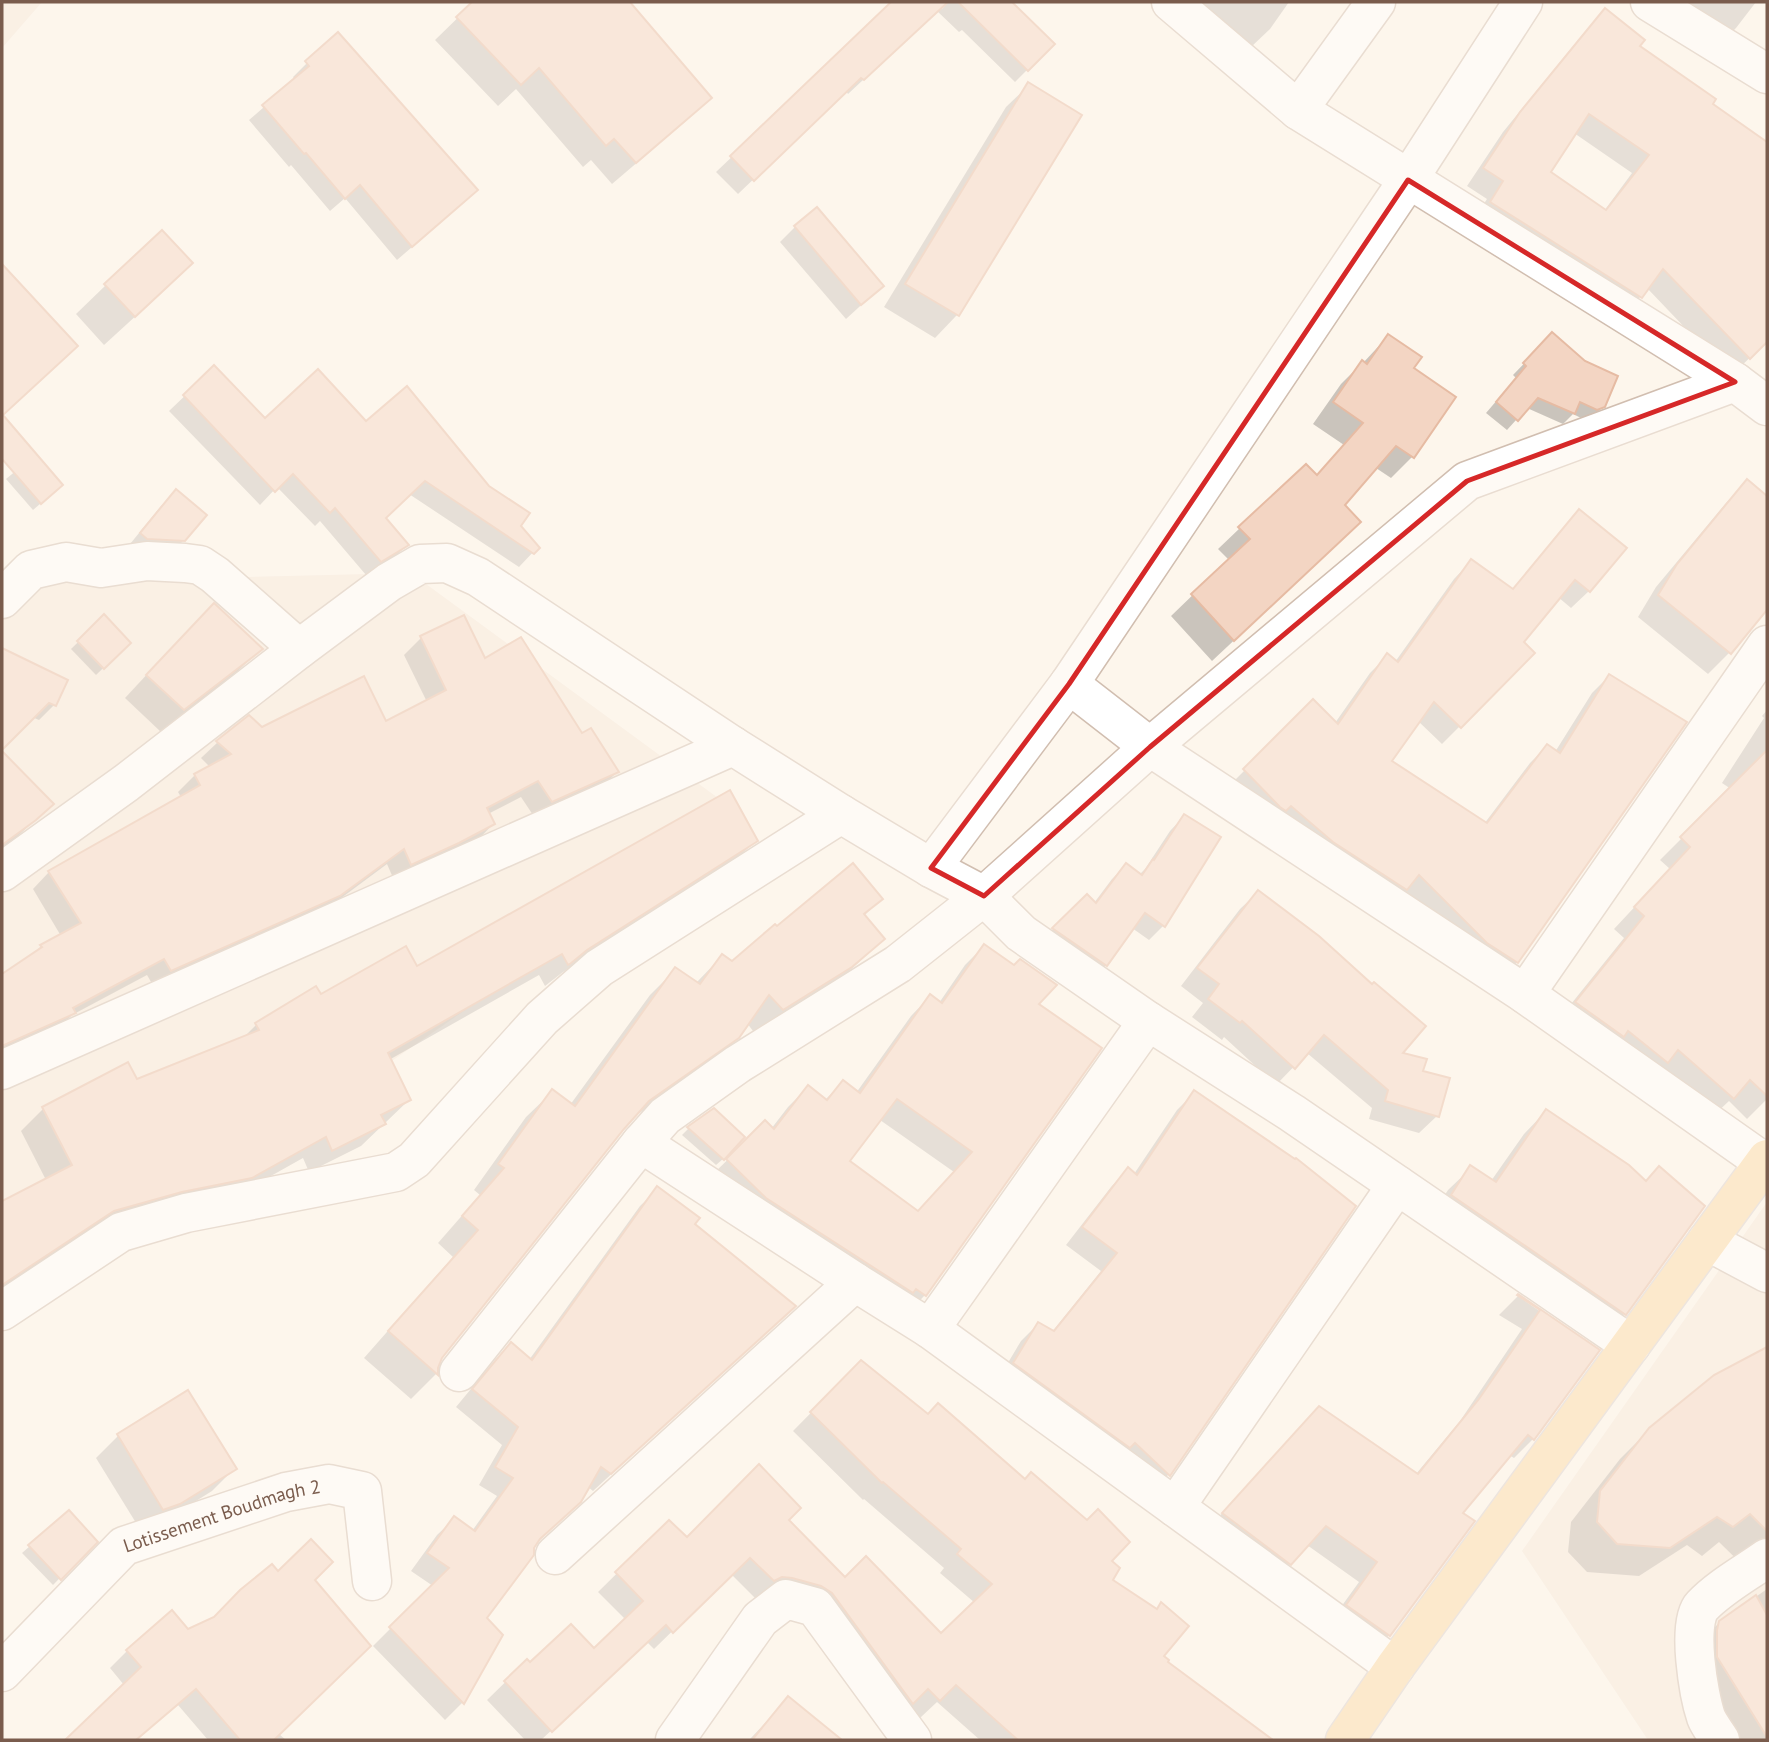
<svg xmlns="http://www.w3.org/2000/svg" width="1769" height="1742" viewBox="0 0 1769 1742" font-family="'PT Sans',sans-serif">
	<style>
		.residential { fill: #f5e8da }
		.shadow { fill: #0003; fill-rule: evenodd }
		.building { fill: #f3d5c3; stroke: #e6bba3; stroke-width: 2; fill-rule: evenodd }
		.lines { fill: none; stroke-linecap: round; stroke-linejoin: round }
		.minor-casing { stroke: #d1beb0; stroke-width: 41 }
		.major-casing { stroke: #dad1cd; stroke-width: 41 }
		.minor { stroke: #fff; stroke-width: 38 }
		.major { stroke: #fbd9a5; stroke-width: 38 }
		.marked { fill: none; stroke: #d62828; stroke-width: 5; stroke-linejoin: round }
		.labels { text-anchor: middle; stroke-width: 6; stroke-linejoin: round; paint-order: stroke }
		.street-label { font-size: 19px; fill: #7a5c4d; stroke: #fffaf3 }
	</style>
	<rect width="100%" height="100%" fill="#fdf6ec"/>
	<g class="residential">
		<polygon points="2,2 42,2 2,48"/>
		<polygon points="411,573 744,817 2,1331 2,583"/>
		<polygon points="1767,1202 1767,1740 1648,1740 1522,1551"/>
	</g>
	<g class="shadow">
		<polygon points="474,2 627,2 710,97 687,120 612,184 591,160 583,167 516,89 498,106 435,40"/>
		<polygon points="894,2 935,2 942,9 948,2 1010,2 1053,44 1015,82 962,30 959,32 937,11 848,94 846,91 738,194 716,172"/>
		<polygon points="1183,2 1289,2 1270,29 1250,48"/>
		<polygon points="1687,2 1756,2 1736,28 1719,45 1678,14"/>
		<path d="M1606 11 1637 46 1710 105 1767 145V341L1731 376 1647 288 1640 297 1623 315 1473 220 1487 199 1467 186 1503 132 1588 28ZM1574 133 1632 173 1604 211 1548 173Z"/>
		<polygon points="307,63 476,190 462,204 397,260 345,198 330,211 291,165 289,167 249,120 295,80 293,77"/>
		<polygon points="1029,85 1080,116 957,315 935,338 884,307 1006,107"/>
		<polygon points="795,227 882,286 846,319 780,242"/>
		<polygon points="2,267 75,346 2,416"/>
		<polygon points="106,285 162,292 104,345 76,314"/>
		<polygon points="1388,336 1411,368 1453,398 1412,457 1391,478 1376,468 1343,505 1338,543 1212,661 1171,616 1229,560 1218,549 1240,528 1316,476 1344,445 1313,424 1341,384 1362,363 1363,363"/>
		<polygon points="1542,345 1604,406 1592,417 1585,420 1573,414 1563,424 1527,408 1507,430 1486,413 1516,378 1513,375"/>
		<polygon points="214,368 265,421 366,424 519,526 537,548 519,567 409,494 384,518 407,545 393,559 366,575 320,521 315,526 277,487 260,505 169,411"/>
		<polygon points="35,455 54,492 33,510 6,479"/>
		<polygon points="1747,481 1767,498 1767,608 1729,653 1708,674 1638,617 1656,587 1726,503"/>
		<polygon points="176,492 184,540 168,555 126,549 161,506"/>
		<polygon points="1579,511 1589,591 1571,608 1558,597 1521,642 1533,653 1442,744 1418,721 1389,762 1484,824 1530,763 1547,746 1555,752 1592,693 1609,676 1517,962 1499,980 1227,788 1313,702 1335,723 1370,673 1387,656 1395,662 1454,579 1471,561 1512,590 1562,529"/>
		<polygon points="104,617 129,643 96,675 71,649"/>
		<polygon points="191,627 260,649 238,671 161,732 125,698"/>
		<polygon points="421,638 484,661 582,735 617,772 600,789 535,818 521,797 488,814 493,824 477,841 394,880 387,864 321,913 154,987 147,975 72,1015 57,1030 2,1054 2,976 33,955 41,946 61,936 33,889 49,872 181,797 178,792 195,775 210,767 201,758 218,742 262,729 385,723 427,702 404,655"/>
		<polygon points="10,654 54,705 39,720 32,717 2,747 2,662"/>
		<polygon points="1767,710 1767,1099 1747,1119 1729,1101 1711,1118 1555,1024 1624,938 1614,929 1670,869 1660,860 1731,789 1722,783 1764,718 1762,716"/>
		<polygon points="2,754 51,804 14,840 2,849"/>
		<polygon points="1184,816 1219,838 1163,926 1149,940 1132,928 1106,965 1092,979 1039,943 1087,896 1094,903 1112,879 1126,865 1139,875 1145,869 1170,831"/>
		<polygon points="756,840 733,863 563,972 545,986 539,975 389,1060 409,1100 361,1146 309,1172 303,1158 228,1200 2,1291 2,1203 46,1180 21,1131 43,1109 136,1082 242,1039 256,1025 321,996 416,969"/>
		<polygon points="1258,892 1400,1054 1437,1116 1419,1133 1369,1119 1372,1108 1307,1053 1276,1085 1224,1037 1222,1040 1192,1017 1203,1003 1181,986 1240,909"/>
		<polygon points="880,899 864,916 883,939 857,964 824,993 756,1035 747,1023 737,1037 711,1063 631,1119 440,1357 436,1368 436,1374 411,1399 364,1358 453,1257 438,1243 480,1195 474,1190 526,1117 552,1092 570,1105 650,995 676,969 696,983 722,956 732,963 777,929"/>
		<path d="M984 946 1036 1004 925 1295 906 1315 708 1179 765 1123 771 1129 788 1107 808 1087 825 1100 843 1082 856 1093 911 1016 930 996 939 1003 965 965ZM880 1120 954 1172 917 1212 848 1161Z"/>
		<polygon points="1194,1093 1354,1206 1168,1475 1151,1492 997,1381 1021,1341 1038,1324 1052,1332 1101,1271 1066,1245 1111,1187 1128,1169 1134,1174 1177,1110"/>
		<polygon points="1546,1111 1624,1314 1602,1336 1430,1218 1448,1190 1471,1168 1491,1181 1524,1134"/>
		<polygon points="689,1128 723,1159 716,1165 682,1135"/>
		<polygon points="658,1189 693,1224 776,1323 593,1491 588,1487 536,1542 485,1618 501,1635 462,1703 445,1720 373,1646 433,1586 411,1571 437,1535 455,1518 472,1531 497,1496 479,1485 502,1445 456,1407 494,1361 511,1344 529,1360 640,1206"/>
		<polygon points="1518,1296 1597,1351 1533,1439 1514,1458 1509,1455 1461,1513 1472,1521 1389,1635 1370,1655 1328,1625 1359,1582 1307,1545 1271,1583 1204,1533 1319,1408 1416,1474 1460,1421 1522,1329 1499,1315"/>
		<polygon points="1767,1349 1767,1581 1763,1585 1719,1542 1702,1556 1687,1545 1639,1576 1587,1572 1568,1552 1571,1522 1620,1459 1650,1429 1715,1376"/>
		<polygon points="861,1362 1109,1561 1111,1580 1165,1663 1261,1734 1257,1740 980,1740 937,1702 920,1718 814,1611 763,1595 755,1598 731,1574 654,1649 647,1642 541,1740 525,1740 487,1700 527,1661 530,1665 594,1651 626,1620 598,1592 669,1522 687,1539 786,1520 845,1579 941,1636 975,1603 940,1573 944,1568 864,1499 863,1500 793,1431"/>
		<polygon points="118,1436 234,1469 212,1491 156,1526 141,1531 96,1458"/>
		<polygon points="69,1512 96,1541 53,1585 22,1553"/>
		<polygon points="278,1573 312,1581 279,1734 286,1740 208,1740 178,1705 136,1740 67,1740 124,1685 110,1668 127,1651 188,1631 215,1618"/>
		<polygon points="1767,1589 1767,1740 1722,1740 1690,1652 1720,1622"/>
		<polygon points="788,1699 839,1740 749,1740"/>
	</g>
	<g class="building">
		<polygon points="472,2 630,2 712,98 636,163 614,139 606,146 539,68 521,85 456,17"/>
		<polygon points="891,2 948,2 864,80 861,78 754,181 730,156"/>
		<polygon points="958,2 1012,2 1055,44 1028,71"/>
		<path d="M1605 8 1645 40 1640 46 1716 99 1713 104 1767 142V342L1750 359 1663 269 1642 298 1490 202 1503 181 1483 168 1520 112ZM1589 114 1649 155 1606 210 1551 172Z"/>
		<polygon points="338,32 478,190 412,247 360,185 345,199 306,153 304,154 262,105 309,66 305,61"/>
		<polygon points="1028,82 1082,115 959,316 905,284"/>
		<polygon points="817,207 884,286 861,305 794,226"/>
		<polygon points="162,230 193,263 135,317 104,284"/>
		<polygon points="2,264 78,346 3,415 63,485 41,504 2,459"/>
		<polygon points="1552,332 1585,361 1618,376 1605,407 1597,410 1580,402 1575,414 1538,398 1518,421 1496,402 1526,366 1523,363"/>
		<polygon points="1388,334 1422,357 1414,368 1456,397 1414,458 1396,446 1345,505 1361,522 1234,641 1191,594 1250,539 1238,527 1306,464 1317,475 1363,423 1333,402 1362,360 1367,364"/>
		<polygon points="214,365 265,418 318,369 366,421 407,386 489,486 530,513 521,526 540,548 534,554 425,481 386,518 409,545 381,562 335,508 330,513 293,474 275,492 183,395"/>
		<polygon points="1747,479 1767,496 1767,610 1731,654 1658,595 1677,564"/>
		<polygon points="176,489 207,515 185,541 147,539 140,533"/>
		<polygon points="1579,509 1627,548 1590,592 1575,580 1524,642 1535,653 1461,728 1434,702 1392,761 1487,823 1547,744 1560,753 1609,674 1687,722 1518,963 1487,943 1419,875 1407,890 1333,842 1291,806 1286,811 1280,807 1243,769 1313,699 1338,724 1387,653 1398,662 1471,559 1513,589"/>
		<polygon points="214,603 263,649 184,710 146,675"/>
		<polygon points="104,614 131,643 104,669 77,641"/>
		<polygon points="464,615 485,658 521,637 582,733 591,728 619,772 552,802 538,781 487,808 495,824 459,843 411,865 404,849 340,896 171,971 164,959 73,1008 76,1013 2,1046 2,974 42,947 40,945 81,923 48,871 200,785 194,774 231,754 216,741 249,715 262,727 364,676 386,721 446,690 420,636"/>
		<polygon points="2,648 68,680 56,706 49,703 2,750"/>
		<polygon points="1767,750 1767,1096 1750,1080 1734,1099 1678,1050 1668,1063 1628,1031 1624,1037 1575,1002 1644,916 1634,907 1690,847 1680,837"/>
		<polygon points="2,751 54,804 36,820 2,845"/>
		<polygon points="730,790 758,841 587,950 570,964 568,965 562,954 388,1053 411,1100 381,1115 386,1124 332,1151 326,1137 252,1178 182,1192 114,1211 2,1285 2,1201 72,1165 42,1107 128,1062 137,1079 259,1030 255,1023 316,986 321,994 406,946 417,966"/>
		<polygon points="1184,814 1221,837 1165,927 1145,913 1107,966 1052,928 1087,894 1096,903 1126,863 1142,875 1153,859 1154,860"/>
		<polygon points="853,863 883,899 864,914 885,939 852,967 783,1010 769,995 739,1038 649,1101 624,1129 442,1358 438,1368 438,1375 388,1331 478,1230 462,1216 504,1168 498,1164 552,1089 575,1106 675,967 700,984 722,954 732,961 775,924 777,926"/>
		<polygon points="1258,890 1319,936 1372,984 1374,982 1426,1026 1403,1053 1427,1059 1423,1071 1450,1078 1439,1117 1385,1101 1388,1090 1324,1035 1295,1069 1242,1021 1240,1023 1208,999 1219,984 1197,968"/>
		<path d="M984 944 1014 965 1020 959 1057 985 1039 1004 1102 1048 926 1296 916 1289 913 1293 766 1198 726 1159 765 1120 774 1129 808 1085 827 1100 843 1080 860 1093 930 994 942 1003ZM897 1099 972 1152 918 1211 850 1161Z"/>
		<polygon points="1194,1090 1295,1159 1296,1158 1356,1206 1170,1476 1135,1443 1130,1448 1013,1363 1038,1322 1054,1331 1117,1253 1082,1227 1128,1167 1137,1175"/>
		<polygon points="714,1108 745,1137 724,1160 687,1127"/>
		<polygon points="1546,1109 1629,1165 1646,1181 1659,1166 1705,1206 1626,1315 1451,1195 1470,1165 1496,1182"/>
		<polygon points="657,1186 700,1218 695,1224 796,1306 611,1474 601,1467 581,1502 540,1539 534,1548 534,1555 487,1618 503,1635 464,1704 389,1627 449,1568 427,1553 454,1516 475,1531 513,1478 495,1467 518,1427 472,1389 511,1342 532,1360"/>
		<polygon points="1518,1294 1600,1350 1534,1440 1528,1435 1463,1513 1475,1521 1390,1636 1346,1605 1377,1562 1326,1526 1291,1565 1222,1513 1319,1406 1418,1474 1479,1399 1540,1310 1517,1295"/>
		<polygon points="1767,1347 1767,1531 1750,1514 1733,1527 1717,1517 1670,1548 1617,1544 1597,1522 1600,1491 1649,1428 1714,1375"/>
		<polygon points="861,1360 928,1414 938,1403 1025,1479 1031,1472 1087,1520 1098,1509 1130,1542 1112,1561 1120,1568 1113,1580 1157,1609 1161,1602 1189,1626 1164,1656 1169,1660 1168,1662 1273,1740 1018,1740 956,1685 940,1701 928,1689 913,1704 832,1593 821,1586 792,1578 782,1577 774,1581 750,1558 673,1633 666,1625 552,1732 504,1681 527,1659 530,1662 571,1624 594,1648 643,1601 615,1572 669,1520 687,1537 759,1464 801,1508 789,1520 845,1577 866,1556 941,1633 992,1584 957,1554 961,1549 883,1482 882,1483 810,1412"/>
		<polygon points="188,1390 237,1469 180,1504 163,1510 117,1434"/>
		<polygon points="69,1510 98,1542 61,1580 28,1545"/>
		<polygon points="311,1539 333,1562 315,1580 371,1646 274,1740 240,1740 196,1689 136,1740 65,1740 141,1667 126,1650 172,1610 188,1629 214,1617 240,1590 272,1564 278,1571"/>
		<polygon points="1756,1595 1767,1615 1767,1737 1717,1657 1717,1630 1719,1621"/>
		<polygon points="788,1696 842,1740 752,1740"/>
	</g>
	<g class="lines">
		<g class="minor-casing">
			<g id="minor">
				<polyline points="1171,2 1298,110 1735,382 1767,406"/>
				<polyline points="1650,2 1767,74"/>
				<polyline points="1298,110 1376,2"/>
				<polyline points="2,599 31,570 66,562 101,568 147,561 185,563 200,565 215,575 299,649"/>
				<polyline points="1069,684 1150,747 1525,994 1765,1163"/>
				<polyline points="931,868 1069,684 1408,180 1523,2"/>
				<polyline points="2,872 126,783 299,649 389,582 420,564 447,563 478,577 733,746 841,814 931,868 984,896 1021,933 1148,1021 1292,1113 1631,1345"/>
				<polyline points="1525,994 1767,645"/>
				<polyline points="2,1070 733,746"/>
				<polyline points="641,1143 665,1116 738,1064 898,964 984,896 1150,747 1467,481 1735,382"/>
				<polyline points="1707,1241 1767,1273"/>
				<polyline points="2,1311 121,1232 186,1213 396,1172 414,1160 542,1018 599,968 841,814"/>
				<polyline points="930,1329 1148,1021"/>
				<polyline points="459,1372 641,1143 855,1282"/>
				<polyline points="1175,1507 1397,1185"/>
				<polyline points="555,1555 855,1282 930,1329 1395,1667"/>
				<path id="s1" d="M2 1672 124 1546 286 1492 329 1484 362 1491 372 1581"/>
				<polyline points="675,1740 760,1619 786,1599 815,1607 912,1740"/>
				<path d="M1720 1740C1716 1733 1709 1725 1706 1717 1699 1696 1686 1623 1702 1606 1720 1587 1746 1573 1767 1558"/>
			</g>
		</g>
		<g class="major-casing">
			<polyline id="major" points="1345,1740 1395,1667 1767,1159"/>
		</g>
		<use href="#minor" class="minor"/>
		<use href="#major" class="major"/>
	</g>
	<path d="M0 0H1769V1742H0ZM1408 180 1735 382 1467 481 1150 747 984 896 931 868 1069 684Z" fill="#fdf6ec" fill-opacity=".55" fill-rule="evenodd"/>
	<path class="marked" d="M1408 180 1735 382 1467 481 1150 747 984 896 931 868 1069 684Z"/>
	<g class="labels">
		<g class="street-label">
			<text dy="7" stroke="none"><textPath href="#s1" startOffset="278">Lotissement Boudmagh 2</textPath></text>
		</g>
	</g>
	<rect width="1769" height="1742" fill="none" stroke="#7a5c4d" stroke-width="7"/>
</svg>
